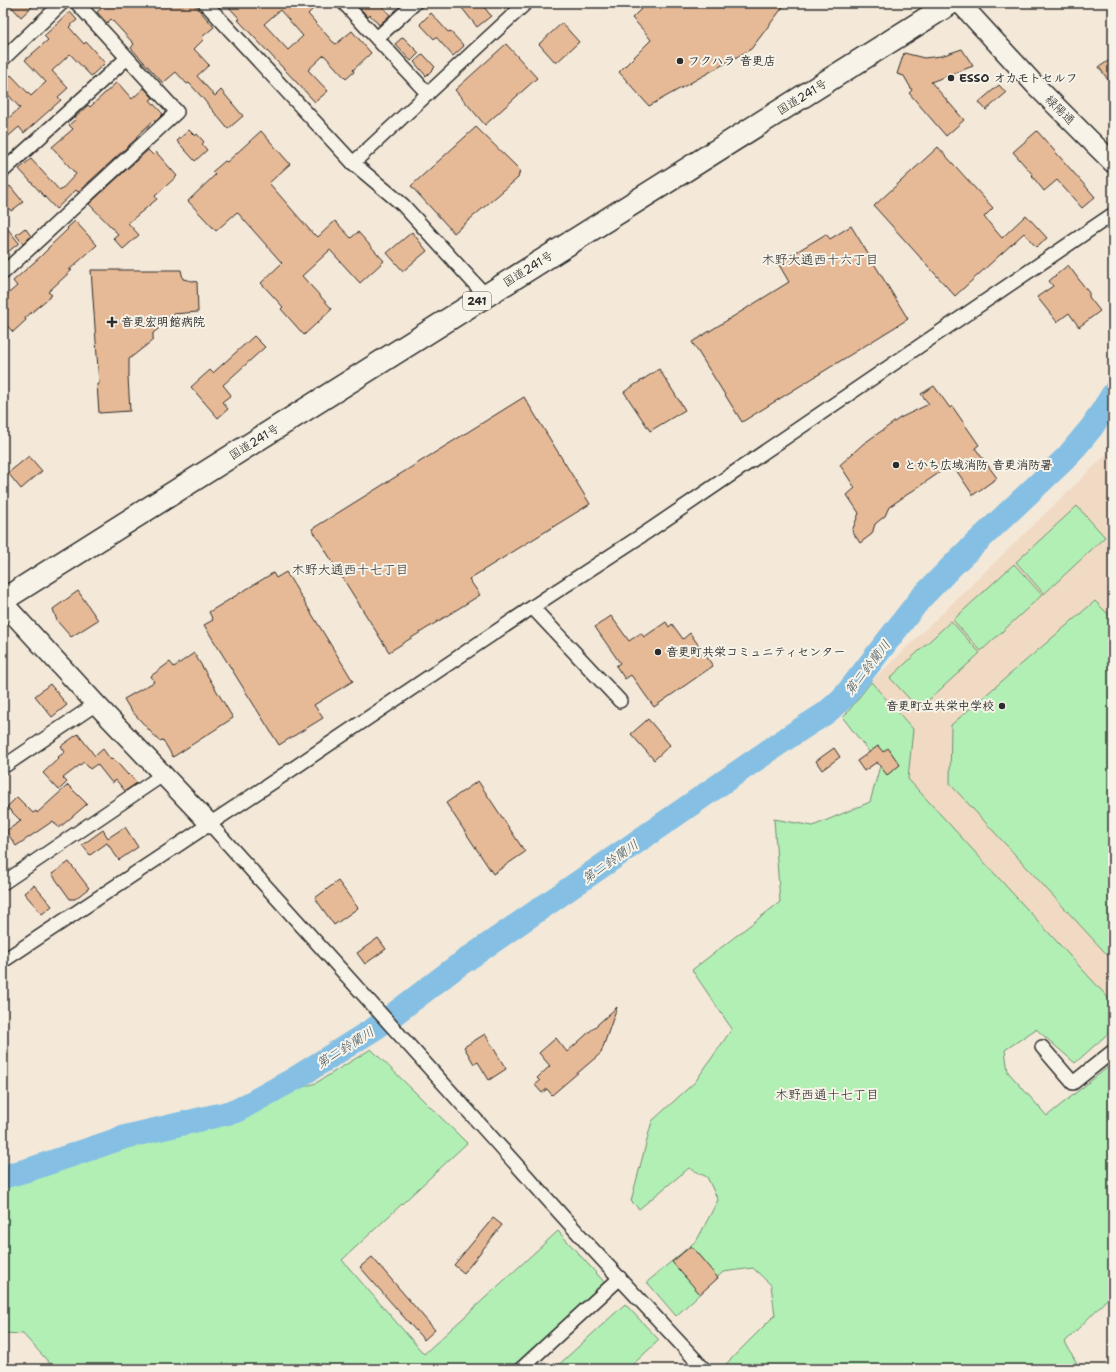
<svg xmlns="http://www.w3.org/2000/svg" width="1116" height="1372" viewBox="0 0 1116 1372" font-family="'Shantell Sans','Klee One',sans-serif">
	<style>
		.built { fill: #f0dac4 }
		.green { fill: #b2efb5; stroke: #6e8d70 }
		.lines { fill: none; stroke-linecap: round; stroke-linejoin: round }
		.river { stroke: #85c0e4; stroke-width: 24 }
		.building { fill: #e7ba97; stroke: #2b2b2b; fill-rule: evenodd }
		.street-casing { stroke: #2b2b2b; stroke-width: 16 }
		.secondary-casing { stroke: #2b2b2b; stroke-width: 22 }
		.highway-casing { stroke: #2b2b2b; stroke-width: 25 }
		.street { stroke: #f7f3e8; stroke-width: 13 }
		.secondary { stroke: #f7f3e8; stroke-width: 19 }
		.highway { stroke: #f7f3e8; stroke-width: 22 }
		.poi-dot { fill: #2b2b2b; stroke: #f7f3e8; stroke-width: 1.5 }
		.labels { text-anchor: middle; stroke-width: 4; stroke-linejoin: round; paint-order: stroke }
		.shield { fill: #f7f3e8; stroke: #686764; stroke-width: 1 }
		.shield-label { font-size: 11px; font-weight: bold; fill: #2b2b2b }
		.poi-label { font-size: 12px; font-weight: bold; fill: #2b2b2b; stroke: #f7f3e8; text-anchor: start }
		.street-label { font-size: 12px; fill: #2b2b2b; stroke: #f7f3e8 }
		.neighbourhood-label { font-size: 13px; fill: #2b2b2b; stroke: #f7f3e8 }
		.water-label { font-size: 13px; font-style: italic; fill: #465862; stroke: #f7f3e8 }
	</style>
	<rect width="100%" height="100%" fill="#f4e8d8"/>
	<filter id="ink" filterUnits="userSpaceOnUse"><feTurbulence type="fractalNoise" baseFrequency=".025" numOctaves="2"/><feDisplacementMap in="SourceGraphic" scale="8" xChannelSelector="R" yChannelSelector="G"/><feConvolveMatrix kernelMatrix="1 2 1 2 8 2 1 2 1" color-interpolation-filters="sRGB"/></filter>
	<g filter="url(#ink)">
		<polygon class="built" points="1112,449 1113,450 1113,1003 907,779 913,729 871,682"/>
		<g class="green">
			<polygon points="1077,506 1105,537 1044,594 1016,562"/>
			<polygon points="1014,564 1042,595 981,651 953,620"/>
			<polygon points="1095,601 1113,619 1113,961 950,784 951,725"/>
			<polygon points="951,621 980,653 919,709 890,678"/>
			<polygon points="871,682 913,729 908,779 1113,1003 1113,1029 1075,1063 1036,1029 1005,1050 1008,1072 1047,1116 1113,1063 1113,1293 1065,1342 1080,1369 727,1369 724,1366 775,1315 771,1285 753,1268 723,1272 676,1316 647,1282 697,1240 718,1200 707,1177 689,1168 639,1209 631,1201 652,1121 695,1082 732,1029 692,970 780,902 774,819 813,826 870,802 880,766 843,718"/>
			<polygon points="371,1049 467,1143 342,1260 424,1354 558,1231 606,1284 511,1369 55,1369 23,1334 3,1333 3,1180 316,1083"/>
			<polygon points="625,1304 659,1340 628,1369 554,1369"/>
		</g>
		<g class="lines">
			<polyline class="river" points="3,1177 31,1169 125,1137 236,1111 296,1078 377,1027 456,967 790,736 826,713 843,698 920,599 957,561 1067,457 1092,427 1113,394"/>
		</g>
		<g class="building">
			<polygon points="8,3 36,3 21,17"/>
			<polygon points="107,3 193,3 214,27 202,37 204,39 194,49 209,65 197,76 215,96 221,90 243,116 228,129 200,95 189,83 187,84 176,72 163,83 131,48 134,44 111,19 107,23 97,12"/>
			<path d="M225 3H319L308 14 333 42 336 44 352 31 371 53 353 70 354 72 346 79 324 55 308 70 328 91 315 102 238 20 240 19ZM280 10 303 36 288 50 264 24Z"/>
			<polygon points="357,3 379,3 390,15 379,25 370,15 368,17 361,9 362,8"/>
			<polygon points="458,3 481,3 491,16 477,27"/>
			<polygon points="647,3 786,3 751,49 649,106 619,72 651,40 645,32 632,18"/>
			<polygon points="70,12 77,20 69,27 84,44 86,42 105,63 91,76 70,54 52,71 68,88 58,97 61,100 24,133 19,127 3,141 3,123 20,108 3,89 3,82 11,75 31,96 46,82 25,60 48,40 44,36"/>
			<polygon points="431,13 448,32 450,31 464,46 453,56 436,37 434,39 420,24"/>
			<polygon points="562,23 579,42 556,63 539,44"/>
			<polygon points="403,37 419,53 411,61 395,44"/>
			<polygon points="506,44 537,78 485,125 455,90"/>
			<polygon points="962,49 973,66 931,82 964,120 946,136 909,93 912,90 904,76 897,74 904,53 924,58 941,56"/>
			<polygon points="423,54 435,67 426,76 414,62"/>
			<polygon points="1113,58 1113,87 1099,67"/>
			<polygon points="117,82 132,99 144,88 153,98 150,100 163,114 155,122 154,120 136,137 137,138 78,192 76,190 56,209 19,169 31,159 60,191 76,174 52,147 73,129 69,125 76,119 75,117 88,105 90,107"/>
			<polygon points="999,85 1006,93 986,110 979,102"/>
			<polygon points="476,127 520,170 518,178 454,233 411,186"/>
			<polygon points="189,130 195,136 197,134 204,142 202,144 207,150 195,161 177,141"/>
			<polygon points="261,131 290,164 269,183 314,235 315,234 318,237 335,221 351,238 358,232 384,261 360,283 330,250 302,276 332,309 304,335 281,309 283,307 261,283 282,263 237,212 216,231 188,201 215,175 212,172 225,161 227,162"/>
			<polygon points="1037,131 1095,197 1082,208 1057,180 1044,191 1032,176 1033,175 1013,152"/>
			<polygon points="938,147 993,208 984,217 1002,238 1026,215 1047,238 1036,247 1024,233 955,296 874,206"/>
			<polygon points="148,150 153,155 156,152 177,176 155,196 157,199 128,223 139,235 123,249 113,238 118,234 89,204"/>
			<polygon points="10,186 23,202 11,211 3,201 3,191"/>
			<polygon points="75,221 97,245 69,270 72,270 48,292 52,295 25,318 26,320 13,332 3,321 3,298 17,286 13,281 40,257 48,249 48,248 68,229 67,228"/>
			<polygon points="3,223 19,243 3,256"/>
			<polygon points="851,226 908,319 742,422 692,342 789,282 778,263 826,234 830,239"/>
			<polygon points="25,228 31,236 23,244 16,235"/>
			<polygon points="412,232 427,251 403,271 387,253"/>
			<polygon points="1068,265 1089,293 1089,297 1100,311 1079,327 1069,313 1057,322 1037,297 1053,286 1049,281"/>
			<polygon points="91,270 181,270 183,279 197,282 198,312 173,314 172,324 162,326 153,333 153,340 129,359 129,377 128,377 130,411 99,413 97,384 99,384"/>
			<polygon points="254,336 265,347 223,385 231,395 222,402 228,409 218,418 191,387 210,370 213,373"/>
			<polygon points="659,369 685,410 650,431 624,392"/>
			<polygon points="934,386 950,408 952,406 979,445 975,448 997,478 973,495 952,464 889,507 885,516 875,524 872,534 860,543 852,531 859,513 847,495 855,488 840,465 863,444 900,418 929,404 921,394"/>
			<polygon points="524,397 590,504 469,579 480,595 389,652 312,529"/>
			<polygon points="29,456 42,471 21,489 8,473"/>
			<polygon points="286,572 353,681 314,705 323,718 279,745 204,625 213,620 209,612 273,573 276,578"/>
			<polygon points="78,591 98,620 71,637 57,621 53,609"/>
			<polygon points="611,616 629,641 641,633 644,637 666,622 669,627 672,624 683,639 690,633 713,666 654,707 631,675 625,679 616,666 620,663 595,627"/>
			<polygon points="194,653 233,718 173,757 163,740 159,741 130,709 124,699 154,682 151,676 170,662 174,667"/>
			<polygon points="50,684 67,705 52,717 35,696"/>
			<polygon points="648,719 670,745 654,760 631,734"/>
			<polygon points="78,734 95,756 103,749 111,760 113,758 128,775 129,774 137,783 125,791 116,780 112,783 97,764 90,769 84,762 63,778 67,782 59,790 43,773 59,758 58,757 65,752 61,746"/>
			<polygon points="878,746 883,752 888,748 900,765 887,775 877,762 864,771 857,761"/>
			<polygon points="834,748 840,757 822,770 816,761"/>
			<polygon points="478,781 525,852 493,874 446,803"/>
			<polygon points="68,785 87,804 59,828 53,821 16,846 6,831 21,821 7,807 17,797 33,813 36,811 37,813"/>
			<polygon points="125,827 138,847 119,860 107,843 90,855 82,845 103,830 108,838"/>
			<polygon points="69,862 89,888 75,899 70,899 52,874"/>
			<polygon points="338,881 358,908 334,925 315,898"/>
			<polygon points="34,885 52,906 42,914 24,893"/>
			<polygon points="378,938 386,949 365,964 357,953"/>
			<polygon points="617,1007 601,1053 552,1095 547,1089 542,1093 535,1085 540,1081 537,1078 550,1066 539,1053 556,1038 567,1052"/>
			<polygon points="485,1034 506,1069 489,1080 478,1062 474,1064 464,1047"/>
			<polygon points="493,1218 502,1225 464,1273 454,1265"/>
			<polygon points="691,1246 718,1278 700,1294 672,1262"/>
			<polygon points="372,1257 435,1330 424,1340 360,1267"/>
		</g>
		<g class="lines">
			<g class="street-casing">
				<g id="street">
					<polyline points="205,3 353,163 403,205 486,296"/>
					<polyline points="344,3 428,94"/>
					<polyline points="377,38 415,3"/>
					<polyline points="3,59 62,3"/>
					<polyline points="353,163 526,3"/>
					<polyline points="3,171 127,58"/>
					<polyline points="3,273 177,112 77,3"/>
					<polyline points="533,608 620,701"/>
					<polyline points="3,767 96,704"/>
					<polyline points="210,824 585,1241 704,1369"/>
					<polyline points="3,883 164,774"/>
					<polyline points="3,961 288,772 549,596 647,532 1113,214"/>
					<polyline points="1042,1047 1073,1083 1113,1051"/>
					<polyline points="521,1369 620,1278"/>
				</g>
			</g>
			<g class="secondary-casing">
				<g id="secondary">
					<polyline points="960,3 1037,87 1113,163"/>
					<polyline points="3,603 96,704 210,824"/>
				</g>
			</g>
			<g class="highway-casing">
				<polyline id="highway" points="3,600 951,3"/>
			</g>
			<use href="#street" class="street"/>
			<use href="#secondary" class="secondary"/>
			<use href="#highway" class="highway"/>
		</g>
	</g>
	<g class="poi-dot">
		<circle cx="680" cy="61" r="4"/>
		<circle cx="951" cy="78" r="4"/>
		<path d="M110 316h4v4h4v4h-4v4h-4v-4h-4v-4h4z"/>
		<circle cx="896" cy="465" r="4"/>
		<circle cx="658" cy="652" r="4"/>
		<circle cx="1002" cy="706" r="4"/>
	</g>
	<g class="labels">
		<rect class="shield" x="463" y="292" width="28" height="18" rx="3"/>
		<g class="shield-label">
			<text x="477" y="305">241</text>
		</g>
		<g class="poi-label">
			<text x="688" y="65">フクハラ 音更店</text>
			<text x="959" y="82">ESSO オカモトセルフ</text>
			<text x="121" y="326">音更宏明館病院</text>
			<text x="904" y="469">とかち広域消防 音更消防署</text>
			<text x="666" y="656">音更町共栄コミュニティセンター</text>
			<text x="994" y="710" text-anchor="end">音更町立共栄中学校</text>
		</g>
		<g class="street-label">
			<text transform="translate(802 97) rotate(-32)" y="4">国道241号</text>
			<text transform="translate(1060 110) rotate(45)" y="4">緑陽通</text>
			<text transform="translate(528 269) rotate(-32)" y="4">国道241号</text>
			<text transform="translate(254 442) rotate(-32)" y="4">国道241号</text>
		</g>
		<g class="neighbourhood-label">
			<text x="820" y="264">木野大通西十六丁目</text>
			<text x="350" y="574">木野大通西十七丁目</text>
			<text x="827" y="1099">木野西通十七丁目</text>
		</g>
		<g class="water-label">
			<text transform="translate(867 667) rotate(-52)" y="5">第二鈴蘭川</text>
			<text transform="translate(610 861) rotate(-35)" y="5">第二鈴蘭川</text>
			<text transform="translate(345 1047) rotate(-32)" y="5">第二鈴蘭川</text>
		</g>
	</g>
	<rect width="1116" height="1372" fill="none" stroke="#f7f3e8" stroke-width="16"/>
	<rect x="8" y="8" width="1100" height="1356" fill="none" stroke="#2b2b2b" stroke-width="1.5" filter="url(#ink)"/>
</svg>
